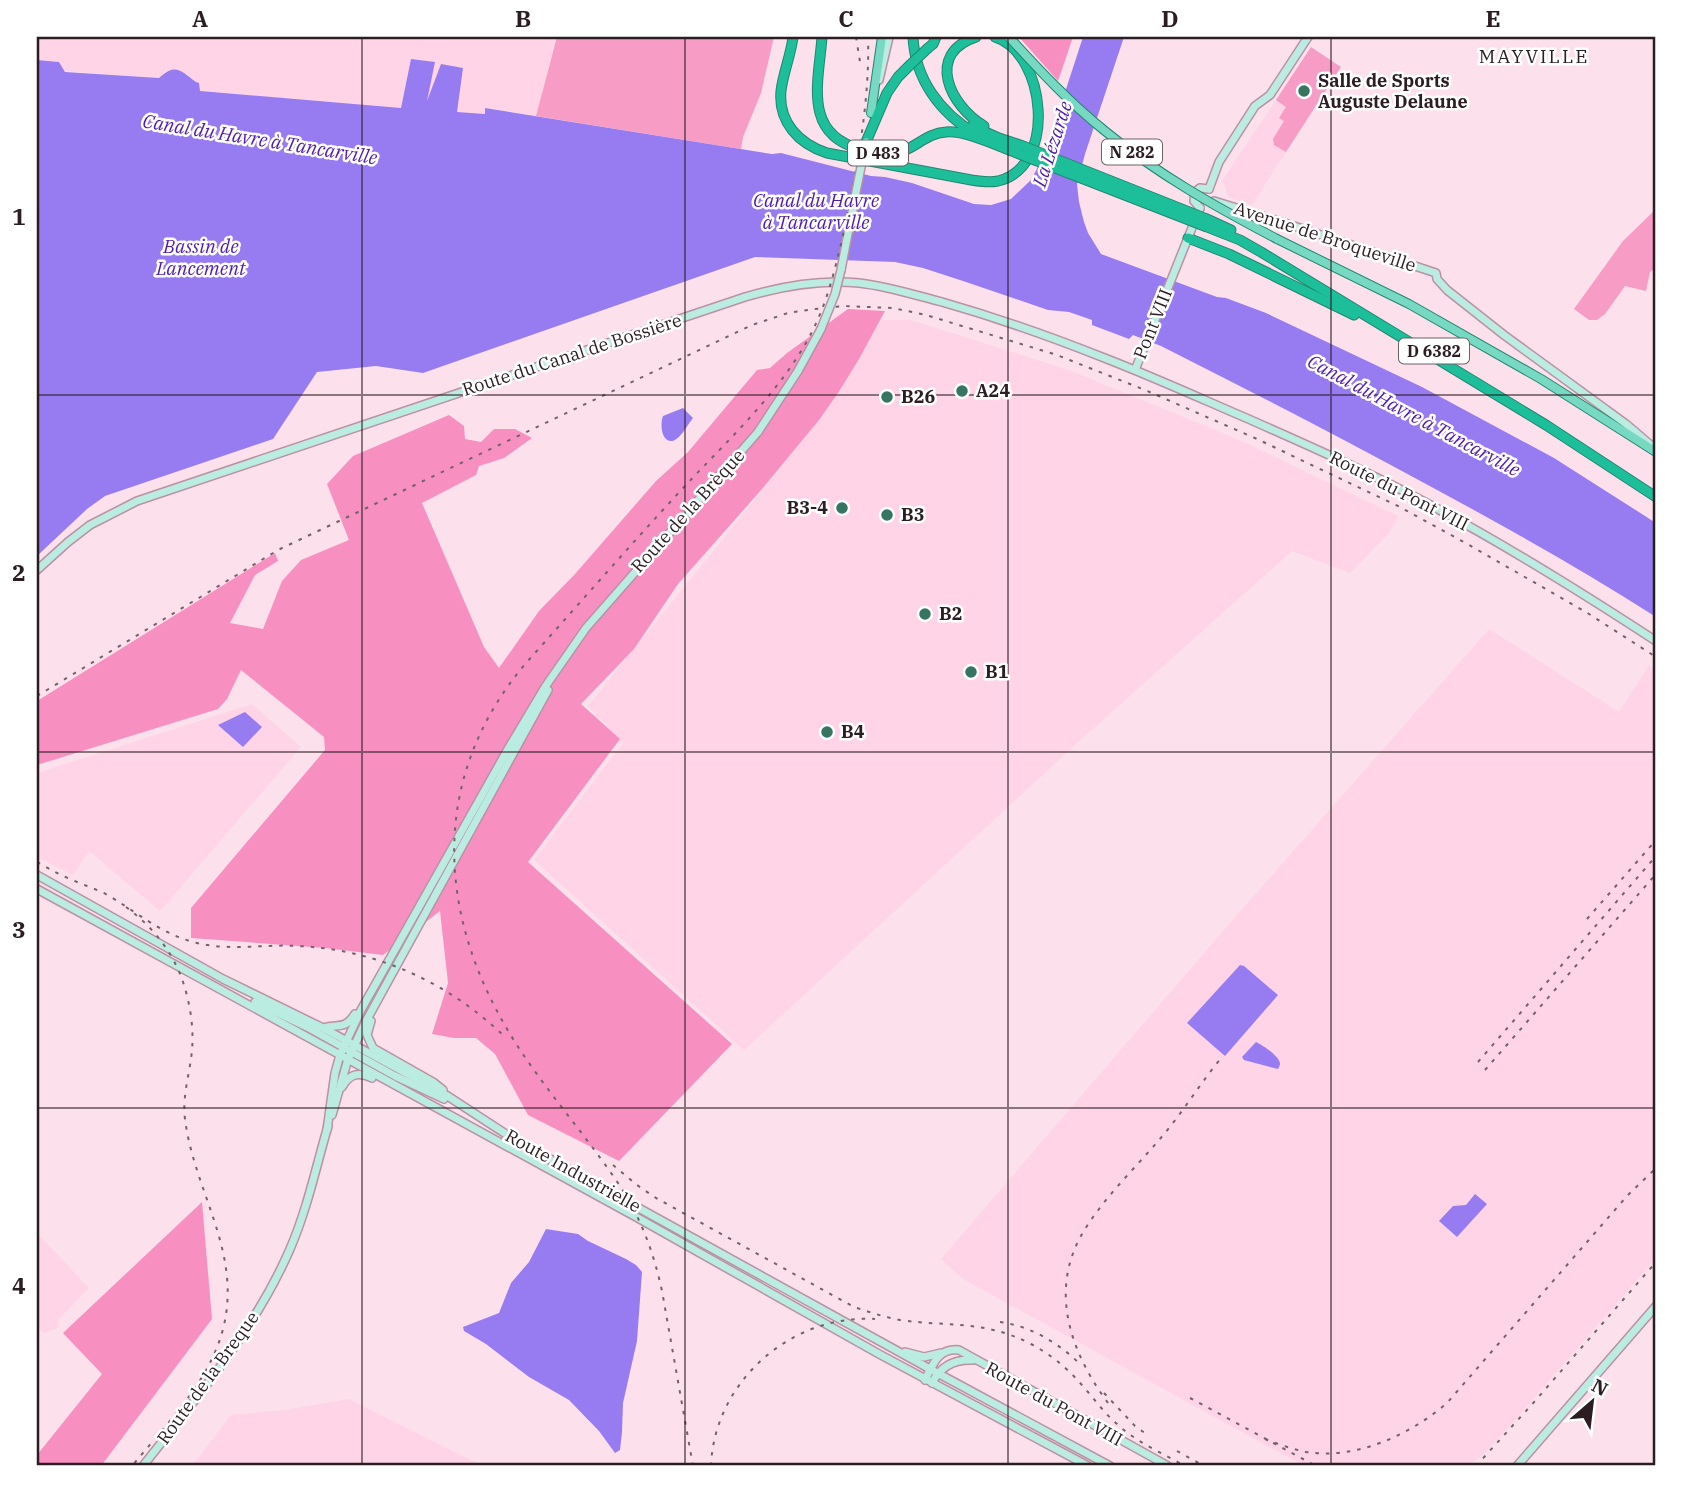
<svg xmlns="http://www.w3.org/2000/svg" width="1693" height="1503" viewBox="0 0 1693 1503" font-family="'IBM Plex Serif',serif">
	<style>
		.built { fill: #fed4e6 }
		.green { fill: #f79cc5 }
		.forest { fill: #f790c0 }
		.water { fill: #977cf1 }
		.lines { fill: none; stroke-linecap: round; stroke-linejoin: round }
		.secondary-casing { stroke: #bb91a3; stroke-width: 10 }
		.primary-casing { stroke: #228670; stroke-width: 10 }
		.highway-casing { stroke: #228670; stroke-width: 11 }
		.secondary { stroke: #bbece1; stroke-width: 7 }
		.primary { stroke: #77d9c2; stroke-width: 8 }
		.highway { stroke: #1dbf9a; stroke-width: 9 }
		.rail { stroke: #756269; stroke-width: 2; stroke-dasharray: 3.5 7; stroke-linecap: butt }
		.secondary-bridge-casing { stroke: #bb91a3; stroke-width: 10; stroke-linecap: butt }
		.primary-bridge-casing { stroke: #228670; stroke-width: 10; stroke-linecap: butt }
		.highway-bridge-casing { stroke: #228670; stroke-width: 11; stroke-linecap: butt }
		.secondary-bridge { stroke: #bbece1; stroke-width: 7 }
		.primary-bridge { stroke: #77d9c2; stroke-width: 8 }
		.highway-bridge { stroke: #1dbf9a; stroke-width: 9 }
		.grid { fill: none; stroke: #2c1d23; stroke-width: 2; stroke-opacity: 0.55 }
		.poi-dot { fill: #367562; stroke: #fff; stroke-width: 2.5 }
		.labels { text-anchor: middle; stroke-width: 5; stroke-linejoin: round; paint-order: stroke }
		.shield { fill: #fff; stroke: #6b6165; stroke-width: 2 }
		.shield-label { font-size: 16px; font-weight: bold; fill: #2c1d23 }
		.poi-label { font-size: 18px; font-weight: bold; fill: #2c1d23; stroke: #fff; text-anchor: start }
		.street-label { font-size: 18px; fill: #2c1d23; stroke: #fff }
		.neighbourhood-label { font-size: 19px; letter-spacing: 2px; fill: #2c1d23; stroke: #fff }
		.water-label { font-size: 19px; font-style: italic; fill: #511da8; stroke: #fff }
		.neatline { fill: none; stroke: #2c1d23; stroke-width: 2.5 }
		.grid-label { font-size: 23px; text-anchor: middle; font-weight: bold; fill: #2c1d23 }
	</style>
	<rect width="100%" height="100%" fill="#fce1ec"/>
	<g class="built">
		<polygon points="37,37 557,37 536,116 486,108 486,114 456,112 441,64 425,107 434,62 411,59 401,108 199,91 196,82 186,74 168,70 159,78 65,71 59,62 37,60"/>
		<polygon points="1276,100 1286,107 1280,117 1285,121 1275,145 1286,152 1252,205 1228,197 1225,186 1221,182"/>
		<polygon points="881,320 911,320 1069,370 1244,442 1398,516 1389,533 1350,573 1292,551 1087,734 744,1050 534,860 623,743 588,706 819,420 838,393"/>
		<polygon points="1489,629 1619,712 1649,665 1656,671 1656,1258 1507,1429 1483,1455 1468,1466 1304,1466 963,1279 941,1259 1222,932"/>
		<polygon points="252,704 301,747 160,911 89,851 73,875 37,857 37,773"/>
		<polygon points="37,1233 89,1288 57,1321 59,1327 44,1333 37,1325"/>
		<polygon points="349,1399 477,1463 480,1466 192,1466 231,1415 284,1410"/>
	</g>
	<g class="green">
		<polygon points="557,37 774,37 761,93 743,137 741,149 536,116"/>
		<polygon points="1311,47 1341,67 1286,152 1274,145 1273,139 1284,121 1279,118 1286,107 1276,100"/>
		<polygon points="1656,209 1656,268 1650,272 1646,291 1625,286 1605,314 1597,320 1589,320 1574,309 1623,241"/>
	</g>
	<g class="forest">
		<polygon points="1019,37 1073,37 1058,81"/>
		<polygon points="848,309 885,311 859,359 838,393 819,420 762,489 678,584 634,649 581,704 620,739 528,862 732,1044 619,1161 528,1115 495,1054 476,1038 454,1038 432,1034 448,983 440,911 383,955 325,948 191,938 191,908 325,750 324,737 241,670 227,699 218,709 37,765 37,701 275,553 278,561 255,575 230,623 263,629 282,581 301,560 349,540 327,484 353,456 449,415 464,426 465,439 481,442 494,429 515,429 532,438 504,458 479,466 476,475 422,503 484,647 499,668 539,611 575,574 656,481 688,452 757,370 770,368 787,353"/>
		<polygon points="202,1202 212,1319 101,1466 37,1466 37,1455 102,1374 63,1333"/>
	</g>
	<g class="water">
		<path d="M1083 37H1124L1085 154 1077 184 1079 202 1084 222 1088 233 1101 254 1217 297 1226 298 1266 313 1422 387 1554 458 1656 523V617C1581 569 1504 526 1426 484 1338 436 1250 391 1161 346L1133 335 1129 339 1092 325V320L1069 312 1048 310 966 282 923 268 895 262 755 257 423 373 376 366 317 372 273 439 105 496 87 509 37 556V60L59 62 65 72 159 78C175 63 180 70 196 82L199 83 200 91 401 108 411 59 435 62 427 101 441 64 463 68 457 112 485 114V108L772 154 781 153 871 176 885 177 912 183 974 204 991 205 1011 199 1031 180 1040 163 1053 129Z"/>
		<path d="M683 408 693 418C688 424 680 440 672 441 661 442 660 423 663 416Z"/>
		<polygon points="245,712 262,727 243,747 218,725"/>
		<polygon points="1240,965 1244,966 1278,995 1225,1056 1187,1023"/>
		<path d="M1256 1042C1262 1045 1280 1056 1280 1064 1280 1065 1279 1067 1278 1069L1244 1060 1242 1057Z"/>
		<polygon points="1475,1194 1487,1204 1457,1237 1439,1221 1453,1206 1466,1205"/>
		<polygon points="546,1229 578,1234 588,1241 626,1259 636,1265 642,1272 637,1341 623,1403 622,1432 620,1450 615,1453 599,1431 569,1400 529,1377 486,1344 464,1331 463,1327 499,1313 511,1283 529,1262"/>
	</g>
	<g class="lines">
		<g class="secondary-casing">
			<g id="secondary">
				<polyline points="879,80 889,37"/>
				<polyline points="1209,189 1219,162 1255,106 1270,95 1308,37"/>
				<polyline points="1214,201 1288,224 1436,273 1437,279 1447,290 1504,335 1626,424 1653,447"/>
				<polyline points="1200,208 1194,201 1195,192 1200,188 1209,189"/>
				<polyline points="841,270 855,197"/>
				<polyline points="1135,370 1200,208"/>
				<path d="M37 570 68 542 90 525 137 501 745 297C782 286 820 279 859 283 887 286 914 295 942 302 998 318 1052 337 1107 359 1156 378 1204 400 1253 421 1314 448 1375 475 1434 507 1511 548 1584 594 1656 641"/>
				<polyline points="37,875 223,979 323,1028 446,1095 512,1138 930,1369 1110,1466"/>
				<polyline points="37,889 638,1218 879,1354 1088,1466"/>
				<polyline points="255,1002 307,1027 395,1076 444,1099"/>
				<polyline points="371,1021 367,1035 373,1048 433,1082 443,1090"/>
				<path d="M323 1028C338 1023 344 1031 355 1014"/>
				<path d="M342 1087C350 1073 359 1072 372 1078"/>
				<polyline points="332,1115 348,1059 365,1023 548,690"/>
				<polyline points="327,1130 335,1073 340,1055 361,1010 508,749 545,687 586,628 758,432 798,371 821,329"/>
				<polyline points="905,1352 924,1357 941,1353"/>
				<path d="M925 1380C933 1364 938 1348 959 1350L1168 1466"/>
				<path d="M932 1383C940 1367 954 1359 973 1360"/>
				<path d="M143 1466C197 1397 255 1330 290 1249 307 1210 316 1167 328 1126"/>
				<polyline points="1517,1466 1656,1306"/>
			</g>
		</g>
		<g class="primary-casing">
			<g id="primary">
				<polyline points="871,113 882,37"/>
				<polyline points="1277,239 1409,304 1541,379 1656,452"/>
			</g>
		</g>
		<g class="highway-casing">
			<g id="highway">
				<path d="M793 37C791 55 783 73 781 91 778 122 799 144 827 153L966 179C977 181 988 183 998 181 1058 167 1046 53 995 37"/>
				<path d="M822 37C819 80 802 134 860 149 872 152 885 155 897 153 915 149 926 133 946 132 966 130 1002 148 1022 155"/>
				<path d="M913 37C915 79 940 113 976 134"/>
				<path d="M976 37C925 54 950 106 984 126"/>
				<polyline points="928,48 933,44 936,37"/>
				<polyline points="972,126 999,138 1023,146"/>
				<polyline points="866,142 887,93 898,77 910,65"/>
				<polyline points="1207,219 1231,230"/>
				<polyline points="1207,227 1240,240 1261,252 1546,425 1656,497"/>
				<polyline points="1188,238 1229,254 1354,315"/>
			</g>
		</g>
		<use href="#secondary" class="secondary"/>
		<use href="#primary" class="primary"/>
		<use href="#highway" class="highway"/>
		<g class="rail">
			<polyline points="856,37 861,68"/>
			<polyline points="37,696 278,550 752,325 788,313 815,309 843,306 893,308 926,315 1057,355 1145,390 1257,439 1398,506 1471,546 1589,614 1656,657"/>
			<path d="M37 862C48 868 58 874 70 879 81 884 93 888 104 893 136 911 160 934 197 943 230 951 264 944 297 946 376 949 450 983 506 1038"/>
			<path d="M126 907C152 926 173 952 183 982 190 1003 194 1028 192 1050 190 1073 182 1096 185 1119 194 1191 241 1250 224 1325 211 1381 167 1423 132 1466"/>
			<polyline points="1587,919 1656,840"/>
			<polyline points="1478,1062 1656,856"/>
			<polyline points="1485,1070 1656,874"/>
			<path d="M613 1165 637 1185 656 1198 854 1307C869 1312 884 1317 900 1320 949 1327 985 1320 1031 1344 1050 1354 1067 1368 1081 1384 1093 1397 1103 1412 1117 1424 1136 1442 1162 1453 1185 1466"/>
			<path d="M1000 1322C1030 1326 1057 1342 1079 1363"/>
			<polyline points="1104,1393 1135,1426 1149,1436"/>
			<polyline points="1190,1398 1316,1466"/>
			<path d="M1108 1403C1069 1350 1047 1286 1087 1226 1107 1195 1135 1168 1159 1140 1182 1114 1200 1083 1223 1056"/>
			<path d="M1265 1439C1278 1444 1292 1449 1306 1452 1356 1460 1410 1435 1447 1403L1627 1196 1656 1168"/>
			<polyline points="1177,1451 1204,1466"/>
			<path d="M693 1466 662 1291C654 1254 642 1221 622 1189 587 1136 543 1088 510 1034 436 912 430 776 526 663 579 604 631 544 685 486 728 440 776 396 807 341 827 306 835 269 844 231 857 168 870 101 868 37"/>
			<path d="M711 1466C714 1382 791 1314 875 1319"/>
			<polyline points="1476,1466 1535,1401 1656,1262"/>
		</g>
		<g class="secondary-bridge-casing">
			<g id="secondary-bridge">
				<polyline points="855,197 866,142"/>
				<polyline points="821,329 835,294 841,270"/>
			</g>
		</g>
		<g class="primary-bridge-casing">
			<path id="primary-bridge" d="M1009 37C1039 70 1070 103 1105 131 1157 174 1218 208 1277 239"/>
		</g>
		<g class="highway-bridge-casing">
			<g id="highway-bridge">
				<polyline points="910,65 928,48"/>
				<polyline points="1023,146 1207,219"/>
				<polyline points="1022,155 1207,227"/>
			</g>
		</g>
		<use href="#secondary-bridge" class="secondary-bridge"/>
		<use href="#primary-bridge" class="primary-bridge"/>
		<use href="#highway-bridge" class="highway-bridge"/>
	</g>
	<path class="grid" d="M362 37V1466M685 37V1466M1008 37V1466M1331 37V1466M37 395H1656M37 752H1656M37 1108H1656"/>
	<g class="poi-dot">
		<circle cx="1304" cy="91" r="7"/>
		<circle cx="962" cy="391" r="7"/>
		<circle cx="887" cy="397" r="7"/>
		<circle cx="842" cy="508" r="7"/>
		<circle cx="887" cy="515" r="7"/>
		<circle cx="925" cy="614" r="7"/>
		<circle cx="971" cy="672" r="7"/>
		<circle cx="827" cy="732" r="7"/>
	</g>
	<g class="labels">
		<g class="shield">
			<rect x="1102" y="139.5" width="60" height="25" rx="5"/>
			<rect x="848" y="140.5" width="60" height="25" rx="5"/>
			<rect x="1399" y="338.5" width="70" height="25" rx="5"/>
		</g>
		<g class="shield-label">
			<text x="1132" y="158">N 282</text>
			<text x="878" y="159">D 483</text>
			<text x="1434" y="357">D 6382</text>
		</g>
		<g class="poi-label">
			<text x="1318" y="87">Salle de Sports<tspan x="1318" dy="21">Auguste Delaune</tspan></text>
			<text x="976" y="397">A24</text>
			<text x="901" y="403">B26</text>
			<text x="828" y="514" text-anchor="end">B3-4</text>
			<text x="901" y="521">B3</text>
			<text x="939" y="620">B2</text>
			<text x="985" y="678">B1</text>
			<text x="841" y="738">B4</text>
		</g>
		<g class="street-label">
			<text transform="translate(1325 237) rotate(18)" y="6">Avenue de Broqueville</text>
			<text transform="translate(1153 324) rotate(-68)" y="6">Pont VIII</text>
			<text transform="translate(572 355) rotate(-18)" y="6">Route du Canal de Bossière</text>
			<text transform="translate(1399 491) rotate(27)" y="6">Route du Pont VIII</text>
			<text transform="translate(688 511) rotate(-48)" y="6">Route de la Brèque</text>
			<text transform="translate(573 1171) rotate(29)" y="6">Route Industrielle</text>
			<text transform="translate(208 1378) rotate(-54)" y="6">Route de la Breque</text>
			<text transform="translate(1054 1404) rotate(29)" y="6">Route du Pont VIII</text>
		</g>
		<g class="neighbourhood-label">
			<text x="1534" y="63">MAYVILLE</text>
		</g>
		<g class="water-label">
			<text transform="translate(260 139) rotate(9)" y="7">Canal du Havre à Tancarville</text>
			<text transform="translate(1052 144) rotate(-72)" y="7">La Lézarde</text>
			<text x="816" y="207">Canal du Havre<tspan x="816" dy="22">à Tancarville</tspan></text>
			<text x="201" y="253">Bassin de<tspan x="201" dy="22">Lancement</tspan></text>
			<text transform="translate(1414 415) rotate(28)" y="7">Canal du Havre à Tancarville</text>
		</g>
	</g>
	<rect width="1693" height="1503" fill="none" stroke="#ffffff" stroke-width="77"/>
	<g transform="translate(1592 1402) rotate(28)" stroke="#ffffff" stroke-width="5" paint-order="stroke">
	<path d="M0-5L12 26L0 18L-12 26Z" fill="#2c1d23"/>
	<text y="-10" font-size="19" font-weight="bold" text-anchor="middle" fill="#2c1d23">N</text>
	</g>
	<rect x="38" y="38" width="1616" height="1426" class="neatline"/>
	<g class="grid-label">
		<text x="200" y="27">A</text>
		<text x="523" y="27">B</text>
		<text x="846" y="27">C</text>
		<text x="1170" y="27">D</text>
		<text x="1493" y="27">E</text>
		<text x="19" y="225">1</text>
		<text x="19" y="581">2</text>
		<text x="19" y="938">3</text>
		<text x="19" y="1294">4</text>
	</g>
</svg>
